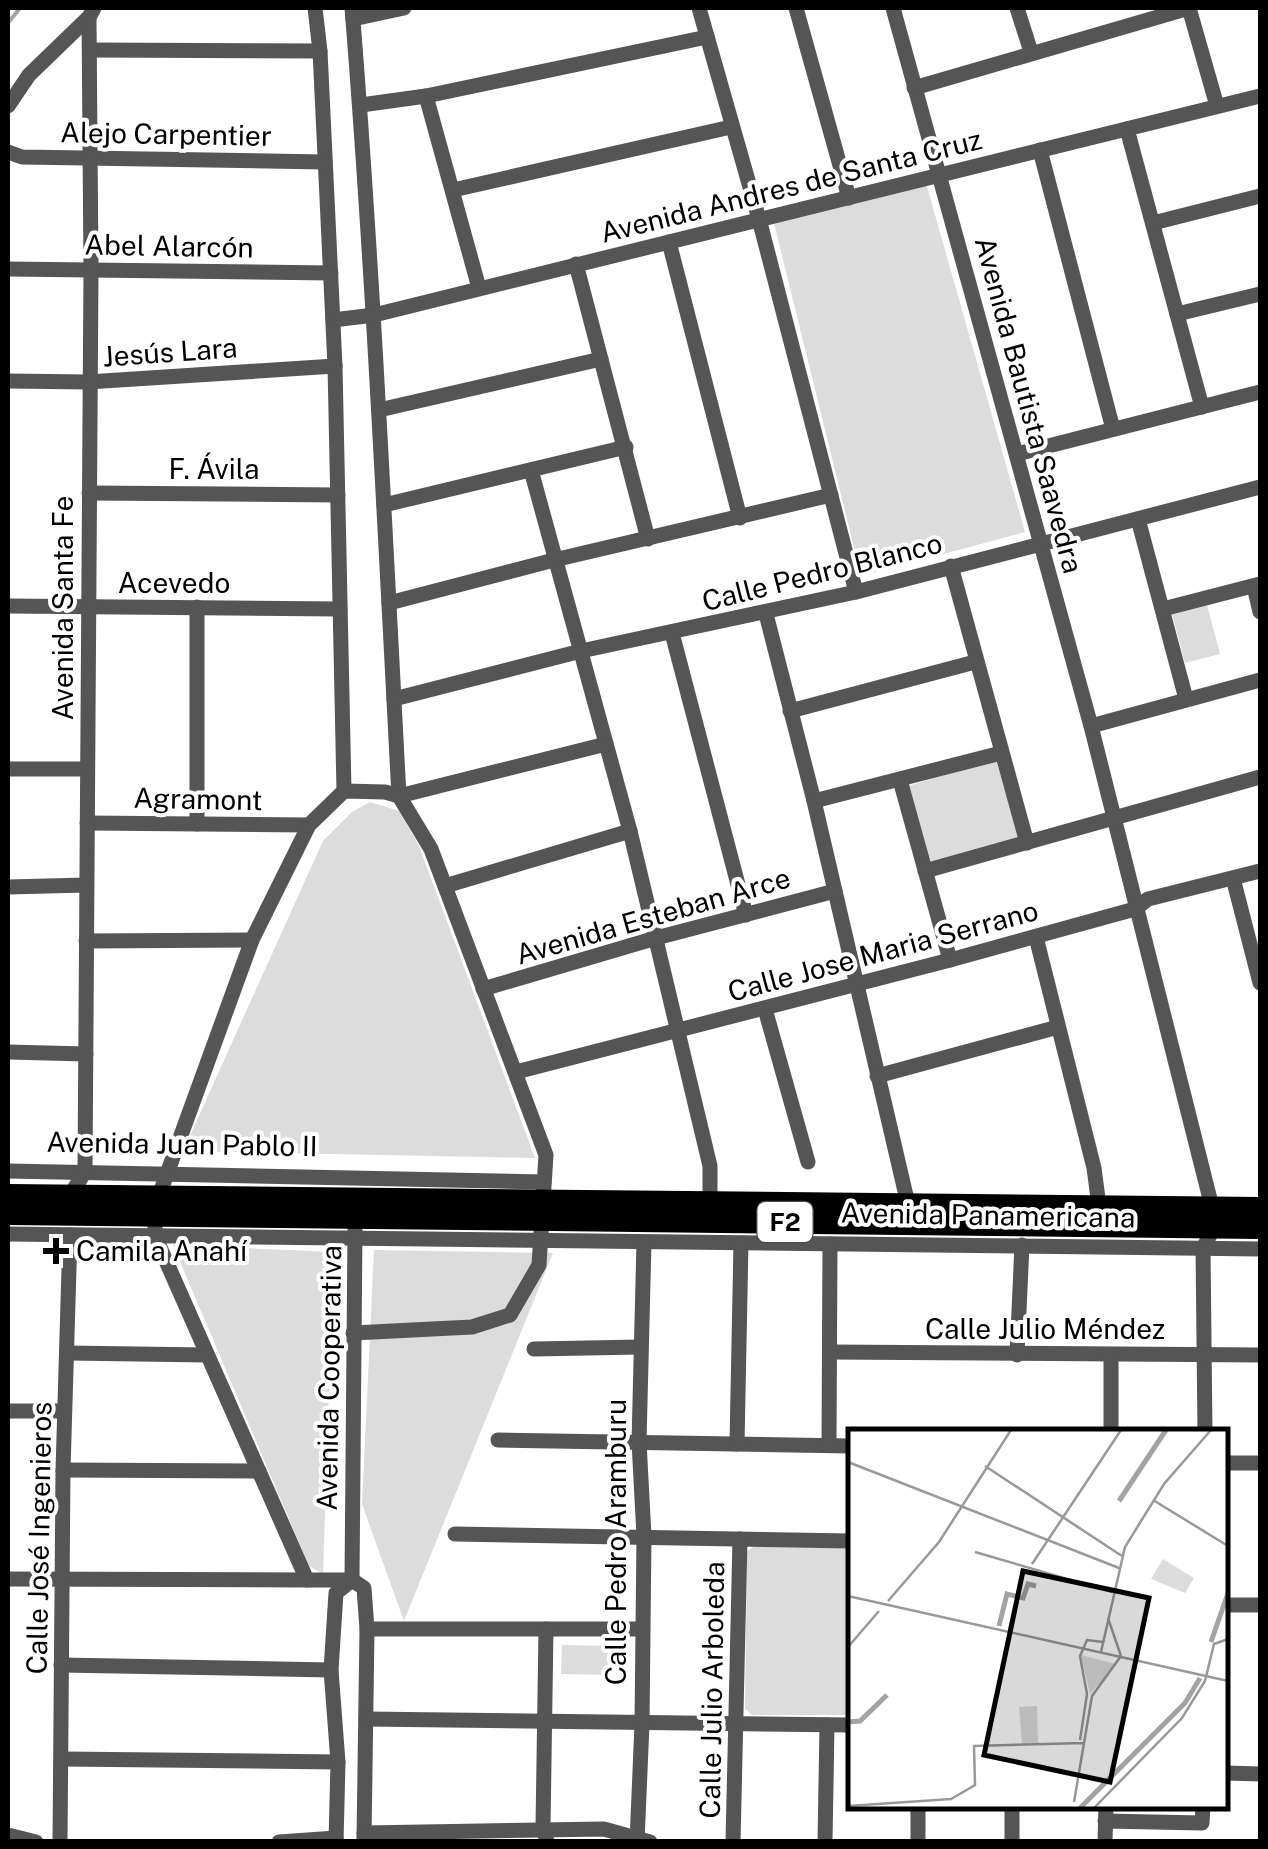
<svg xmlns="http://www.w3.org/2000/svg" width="1268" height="1849" viewBox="0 0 1268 1849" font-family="'Public Sans',sans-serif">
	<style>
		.green { fill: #dcdcdc }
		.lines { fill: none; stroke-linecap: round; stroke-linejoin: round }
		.stream { stroke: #a3a3a3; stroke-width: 4 }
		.minor { stroke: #555; stroke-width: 15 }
		.highway { stroke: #000; stroke-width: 22 }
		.poi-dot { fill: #000; stroke: #fff; stroke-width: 4 }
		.labels { text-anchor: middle; stroke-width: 8; stroke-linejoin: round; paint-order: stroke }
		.shield { fill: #fff; stroke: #4c4c4c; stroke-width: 2.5 }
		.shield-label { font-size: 25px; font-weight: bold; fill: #000 }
		.street-label { font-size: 28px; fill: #000; stroke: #fff }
		.poi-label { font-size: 28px; fill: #000; stroke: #fff; text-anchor: start }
		.inset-river { fill: none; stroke: #a3a3a3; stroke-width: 5 }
		.inset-road { fill: none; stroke: #999; stroke-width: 2.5 }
		.view { fill: #000; fill-opacity: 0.15; stroke: #000; stroke-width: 5 }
		.inset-edge { fill: none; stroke: #000; stroke-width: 5 }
	</style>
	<rect width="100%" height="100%" fill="#fff"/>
	<g class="green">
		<polygon points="926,183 1025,532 861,576 774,223"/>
		<polygon points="1207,605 1220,654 1185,663 1172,614"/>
		<polygon points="998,759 1021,839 931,865 908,786"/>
		<polygon points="370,802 399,811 419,846 535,1158 183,1151 323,841 352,812"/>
		<polygon points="173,1245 334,1252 323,1574 309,1566"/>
		<polygon points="374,1250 553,1253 404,1621 362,1504"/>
		<polygon points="753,1547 850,1548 850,1715 752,1715 745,1709 747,1551"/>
		<polygon points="562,1645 612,1646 611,1675 561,1674"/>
	</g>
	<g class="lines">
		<polyline class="stream" points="8,23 20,8"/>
		<g class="minor">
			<polyline points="315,8 320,51 335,366 344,791"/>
			<path d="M352 8C373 270 385 533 399 796L431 849 546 1155 539 1265 510 1315 472 1327 353 1333"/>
			<polyline points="699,8 759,219 856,592"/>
			<polyline points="796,8 849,198"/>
			<polyline points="893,8 1091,726 1212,1207 1214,1228 1203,1248 1205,1432"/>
			<polyline points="1017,8 1031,52"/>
			<polyline points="1189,8 1217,106"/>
			<polyline points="353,19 404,8"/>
			<polyline points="91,50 320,51"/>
			<polyline points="914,88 1189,8"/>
			<polyline points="426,96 479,288"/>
			<polyline points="361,105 426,96 707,37"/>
			<polyline points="8,106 29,75 89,17 94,8"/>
			<polyline points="1127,129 1202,407"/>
			<polyline points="1040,150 1113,429"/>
			<polyline points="8,152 22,157 325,162"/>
			<polyline points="453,190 731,127"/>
			<polyline points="1153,223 1260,196"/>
			<polyline points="669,242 740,518"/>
			<polyline points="576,264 648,539"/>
			<polyline points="8,269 331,273"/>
			<polyline points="1177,314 1260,294"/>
			<polyline points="333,320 374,315 1260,96"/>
			<polyline points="8,381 88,382 335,366"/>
			<polyline points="379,410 601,359"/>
			<polyline points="1017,454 1260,392"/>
			<polyline points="531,470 630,831 710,1166 710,1201"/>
			<polyline points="89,493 338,495"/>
			<polyline points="384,505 626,447"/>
			<polyline points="1138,519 1186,699"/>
			<polyline points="951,566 1027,843"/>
			<polyline points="1254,586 1260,612"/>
			<polyline points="389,603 554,560 831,495"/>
			<polyline points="8,606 340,609"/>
			<polyline points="197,607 197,824"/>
			<polyline points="1163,609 1260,584"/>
			<polyline points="766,614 814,801 908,1204"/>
			<polyline points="672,633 746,915"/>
			<polyline points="394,699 581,651 856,592 1260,487"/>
			<polyline points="790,711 975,662"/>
			<polyline points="1091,726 1260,680"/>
			<polyline points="8,769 87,769"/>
			<polyline points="900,780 950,960"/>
			<polyline points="814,801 1001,753"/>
			<polyline points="87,823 309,825"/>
			<polyline points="925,871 1260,777"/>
			<polyline points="1233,878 1260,983"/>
			<polyline points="445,886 630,831"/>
			<polyline points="8,887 86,885"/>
			<polyline points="1036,937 1094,1168 1099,1206"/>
			<polyline points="86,941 252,940"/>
			<polyline points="483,989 656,938 835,891"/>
			<polyline points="765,1009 808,1162"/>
			<polyline points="8,1052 86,1054"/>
			<polyline points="516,1072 950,960 1135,909 1148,899 1260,871"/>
			<polyline points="877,1076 1058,1027"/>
			<polyline points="8,1171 544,1182"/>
			<polyline points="70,1195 85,1172 91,270 89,17"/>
			<polyline points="156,1204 252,940 309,825 344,791 385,792 399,796 606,744"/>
			<polyline points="155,1226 155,1236 307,1580 352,1580"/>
			<polyline points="8,1234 1260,1249"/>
			<polyline points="534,1349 640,1347"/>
			<polyline points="830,1352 1260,1355"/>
			<polyline points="67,1353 207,1355"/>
			<polyline points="1017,1355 1022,1245"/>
			<polyline points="1111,1357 1111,1432"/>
			<polyline points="8,1411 64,1411"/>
			<polyline points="498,1440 850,1446"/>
			<polyline points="737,1444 741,1243"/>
			<polyline points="829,1445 830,1244"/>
			<polyline points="1226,1463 1260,1463"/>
			<polyline points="63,1470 259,1471"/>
			<polyline points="455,1534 850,1541"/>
			<polyline points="8,1579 307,1580"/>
			<polyline points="352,1580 355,1229"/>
			<polyline points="352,1580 364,1588 367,1629 364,1839"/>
			<polyline points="1226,1605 1260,1605"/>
			<polyline points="367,1629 642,1629"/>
			<polyline points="546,1629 543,1827 547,1842"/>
			<polyline points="61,1665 331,1670"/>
			<polyline points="366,1719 850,1725"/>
			<polyline points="63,1759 338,1762"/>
			<polyline points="1226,1773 1260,1774"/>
			<polyline points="918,1806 918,1842"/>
			<polyline points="1105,1821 1202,1823 1203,1806"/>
			<polyline points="364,1833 604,1829 650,1842"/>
			<polyline points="8,1835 36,1842"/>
			<polyline points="60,1842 63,1470 70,1235"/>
			<polyline points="279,1842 336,1838"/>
			<polyline points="336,1842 338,1762 331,1670 336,1593 352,1580"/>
			<polyline points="637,1842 642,1724 644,1536 639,1442 644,1242"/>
			<polyline points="733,1842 740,1539"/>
			<polyline points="825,1842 827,1725"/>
			<polyline points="1012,1842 1012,1806"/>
			<polyline points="1105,1842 1106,1806"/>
		</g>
		<g class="highway">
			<polyline points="8,1195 1260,1208"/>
			<polyline points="8,1214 1260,1228"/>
		</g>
	</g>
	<path class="poi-dot" d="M51 1236h10v10h10v10h-10v10h-10v-10h-10v-10h10z"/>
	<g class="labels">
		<rect class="shield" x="757.5" y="1202" width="55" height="40" rx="8"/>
		<g class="shield-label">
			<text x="785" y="1231">F2</text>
		</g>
		<g class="street-label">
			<text transform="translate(166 134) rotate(1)" y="10">Alejo Carpentier</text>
			<text transform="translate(791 186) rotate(-14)" y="10">Avenida Andres de Santa Cruz</text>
			<text transform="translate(169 246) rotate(1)" y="10">Abel Alarcón</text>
			<text transform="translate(170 352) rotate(-4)" y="10">Jesús Lara</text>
			<text transform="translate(1029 405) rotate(75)" y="10">Avenida Bautista Saavedra</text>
			<text x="214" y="479">F. Ávila</text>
			<text transform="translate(822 572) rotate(-14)" y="10">Calle Pedro Blanco</text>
			<text x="174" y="593">Acevedo</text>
			<text transform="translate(63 608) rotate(-90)" y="10">Avenida Santa Fe</text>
			<text transform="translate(198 799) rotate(1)" y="10">Agramont</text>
			<text transform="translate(653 916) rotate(-16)" y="10">Avenida Esteban Arce</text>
			<text transform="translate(883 951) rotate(-15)" y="10">Calle Jose Maria Serrano</text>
			<text transform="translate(182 1144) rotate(1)" y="10">Avenida Juan Pablo II</text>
			<text transform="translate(988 1215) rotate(1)" y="10">Avenida Panamericana</text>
			<text x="1045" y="1339">Calle Julio Méndez</text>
			<text transform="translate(329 1378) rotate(-89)" y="10">Avenida Cooperativa</text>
			<text transform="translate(39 1538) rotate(-89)" y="10">Calle José Ingenieros</text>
			<text transform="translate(616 1542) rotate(-90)" y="10">Calle Pedro Aramburu</text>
			<text transform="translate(712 1690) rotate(-89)" y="10">Calle Julio Arboleda</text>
		</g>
		<g class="poi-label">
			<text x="76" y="1261">Camila Anahí</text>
		</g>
	</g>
	<g transform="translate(848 1429)">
		<rect width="380" height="380" fill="#fff"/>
		<path d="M315 130 346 149 337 164 303 150ZM233 226 268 235 242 265ZM189 277 190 314 174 315 171 278Z" fill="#dcdcdc"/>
		<path class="inset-river" d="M271 72 318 1M151 197 159 165 175 169 180 155 188 157M363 213 380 164M0 293 12 292 39 266M232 379 337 274 352 249"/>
		<path class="inset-road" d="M0 33 271 139M137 37 274 127M305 71 380 117M127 123 264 163M184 135 273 1M0 167 380 252M40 172 91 113 163 1M0 218 31 182M253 223 277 118 316 55 363 1M232 311 239 265 232 227 239 211 255 213M0 328 1 378M226 373 244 267 273 227 260 189M0 377 103 370 127 356 126 317 236 314M246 379 334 289 357 252 366 215 380 210"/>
		<path class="view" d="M175 142 301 169 262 353 136 326Z"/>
		<rect width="380" height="380" class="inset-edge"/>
	</g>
	<rect width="1268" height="1849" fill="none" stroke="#000000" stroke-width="20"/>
</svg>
